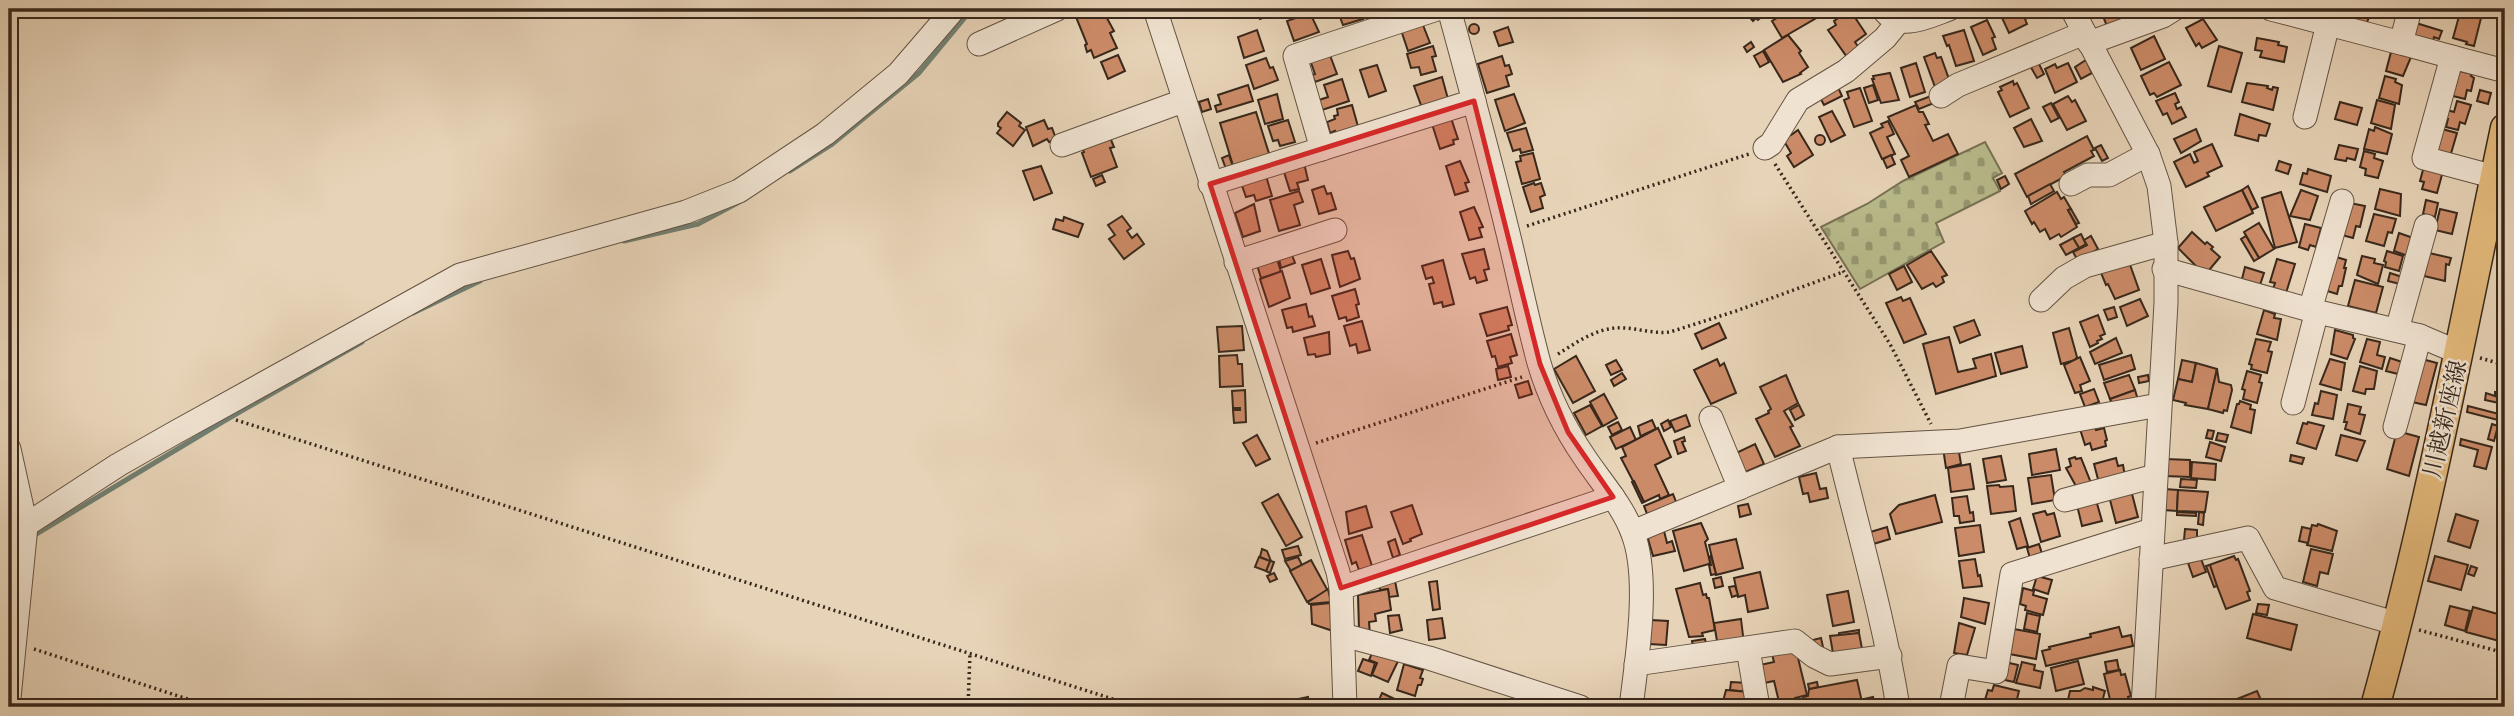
<svg xmlns="http://www.w3.org/2000/svg" width="2514" height="716" viewBox="0 0 2514 716" font-family="Cardo,'Noto Serif JP',serif">
	<style>
		.cemetery { fill: url(#cemetery-stones); stroke: #787254; stroke-width: 2 }
		.lines { fill: none; stroke-linecap: round; stroke-linejoin: round }
		.stream { stroke: #717f71; stroke-width: 5 }
		.building { fill: #cc8b68; stroke: #38281b; stroke-width: 2 }
		.minor-casing { stroke: #645342; stroke-width: 25 }
		.major-casing { stroke: #38281b; stroke-width: 31 }
		.path { stroke: #38281b; stroke-width: 3.5; stroke-dasharray: 2 3.5; stroke-linecap: butt }
		.minor { stroke: #efe2d0; stroke-width: 23 }
		.major { stroke: #e4ba7c; stroke-width: 28 }
		.marked { fill: #d62828; fill-opacity: 0.2; stroke: #d62828; stroke-width: 5; stroke-linejoin: round }
		.labels { text-anchor: middle; stroke-width: 5; stroke-linejoin: round; paint-order: stroke }
		.street-label { font-size: 24px; fill: #38281b; stroke: #efe2d0 }
	</style>
	<defs>
		<pattern id="cemetery-stones" width="16" height="16" patternUnits="userSpaceOnUse" patternTransform="scale(1.75)"><rect width="16" height="16" fill="#b9bb8c"/><path d="M2 7V4a2 2 0 0 1 4 0v3zM10 15v-3a2 2 0 0 1 4 0v3z" fill="#979872"/></pattern>
	</defs>
	<rect width="100%" height="100%" fill="#e7d3b7"/>
	<filter id="stains"><feTurbulence type="fractalNoise" baseFrequency=".00286" numOctaves="4"/><feColorMatrix values="0 0 0 0 .2 0 0 0 0 .09 0 0 0 0 .02 0 0 0 .5 -.17"/></filter>
	<radialGradient id="worn" r=".72"><stop offset=".6" stop-color="#630" stop-opacity="0"/><stop offset="1" stop-color="#630" stop-opacity=".3"/></radialGradient>
	<polygon class="cemetery" points="1985,142 2002,173 1993,178 2000,191 1936,223 1944,242 1860,289 1821,227 1867,204 1903,181"/>
	<g class="lines">
		<g class="stream">
			<polyline points="790,171 831,145 919,73 972,9"/>
			<polyline points="624,241 698,224 743,200"/>
			<polyline points="413,313 480,281"/>
			<polyline points="33,536 224,421 362,342"/>
		</g>
	</g>
	<g class="building">
		<polygon points="1082,9 1102,9 1114,31 1110,33 1117,48 1094,58 1091,50 1087,52 1085,45 1087,44 1074,12"/>
		<polygon points="1173,9 1194,9 1195,10 1175,16"/>
		<polygon points="1257,9 1280,9 1281,12 1260,19"/>
		<polygon points="1337,9 1359,9 1363,19 1343,25"/>
		<polygon points="1372,9 1387,9 1389,14 1375,18"/>
		<polygon points="1736,9 1767,9 1765,10 1767,12 1758,20 1756,18 1753,21 1745,12 1742,15"/>
		<polygon points="1792,9 1814,9 1818,17 1782,38 1772,21"/>
		<polygon points="1998,9 2028,9 2031,16 2025,19 2027,24 2009,33"/>
		<polygon points="2100,9 2131,9 2135,21 2109,31"/>
		<polygon points="2347,9 2372,9 2366,25 2345,20"/>
		<polygon points="2461,9 2480,9 2477,18 2481,18 2474,46 2466,44 2467,42 2453,38"/>
		<polygon points="1850,10 1866,34 1855,42 1861,51 1849,60 1828,30 1836,25 1834,21"/>
		<polygon points="1310,13 1319,32 1294,41 1287,21"/>
		<polygon points="2203,19 2217,40 2202,48 2199,43 2196,46 2186,28"/>
		<polygon points="1421,20 1430,43 1408,51 1400,27"/>
		<polygon points="1987,20 1995,37 1992,38 1996,49 1983,55 1971,27"/>
		<polygon points="2416,23 2442,31 2439,39 2434,37 2432,46 2410,40"/>
		<circle cx="1474" cy="29" r="5"/>
		<polygon points="1508,27 1513,42 1499,46 1494,32"/>
		<polygon points="1257,30 1264,51 1244,58 1238,37"/>
		<polygon points="1964,30 1974,61 1956,66 1949,45 1947,46 1943,36"/>
		<polygon points="1788,35 1801,51 1799,53 1808,67 1800,73 1801,74 1783,82 1764,50"/>
		<polygon points="2154,36 2165,59 2141,70 2131,48"/>
		<polygon points="2257,38 2279,42 2278,45 2287,47 2284,62 2260,57 2262,51 2255,50"/>
		<polygon points="1751,42 1754,47 1747,52 1744,47"/>
		<polygon points="1433,46 1436,56 1432,57 1436,71 1421,75 1419,67 1411,68 1407,54"/>
		<polygon points="2219,46 2242,53 2231,92 2208,86"/>
		<polygon points="1328,50 1337,74 1315,82 1312,75 1315,74 1309,57"/>
		<polygon points="1763,51 1769,62 1760,67 1754,56"/>
		<polygon points="2391,52 2411,57 2403,76 2386,71"/>
		<polygon points="1935,53 1937,58 1941,57 1950,82 1935,87 1924,57"/>
		<polygon points="1118,55 1125,71 1108,79 1101,62"/>
		<polygon points="1502,56 1505,66 1509,65 1512,74 1506,76 1509,86 1487,93 1478,64"/>
		<polygon points="1266,58 1270,68 1273,67 1278,80 1254,89 1246,65"/>
		<polygon points="2037,60 2044,74 2037,78 2029,64"/>
		<polygon points="2086,60 2092,73 2081,79 2075,67"/>
		<polygon points="2169,62 2181,85 2157,97 2154,93 2150,95 2141,76"/>
		<polygon points="1916,63 1925,92 1910,97 1901,68"/>
		<polygon points="2068,63 2077,82 2055,93 2045,69 2055,64 2057,68"/>
		<polygon points="1377,65 1386,91 1369,97 1360,70"/>
		<polygon points="2460,71 2472,74 2471,76 2474,78 2471,91 2467,90 2465,99 2449,95"/>
		<polygon points="1890,73 1899,100 1881,103 1872,79 1874,79 1873,76"/>
		<polygon points="2385,76 2396,79 2395,82 2402,85 2399,104 2379,98"/>
		<polygon points="1442,77 1448,99 1422,108 1414,86"/>
		<polygon points="1342,79 1349,101 1322,110 1319,100 1328,97 1324,85"/>
		<polygon points="2013,81 2014,85 2017,83 2029,108 2010,117 1998,92 2002,90 2000,87"/>
		<polygon points="1836,83 1842,96 1824,105 1817,92"/>
		<polygon points="2247,83 2268,86 2267,88 2272,90 2273,87 2278,88 2273,110 2242,102"/>
		<polygon points="1248,85 1253,101 1217,112 1215,106 1221,104 1218,95"/>
		<polygon points="1873,85 1878,100 1869,103 1864,88"/>
		<polygon points="1860,88 1872,121 1854,127 1844,100 1849,98 1847,92"/>
		<polygon points="2480,90 2491,93 2488,104 2477,101"/>
		<polygon points="2175,93 2179,102 2175,104 2177,109 2181,107 2186,117 2172,124 2167,113 2163,115 2156,101"/>
		<polygon points="1277,94 1283,119 1265,124 1258,100"/>
		<polygon points="1514,94 1525,123 1505,131 1495,100"/>
		<polygon points="1931,96 1934,103 1919,109 1915,102"/>
		<polygon points="2068,96 2072,102 2075,100 2086,121 2067,130 2053,104"/>
		<polygon points="1208,99 1211,109 1202,112 1199,102"/>
		<polygon points="2377,100 2395,105 2391,129 2371,123"/>
		<polygon points="2457,101 2471,105 2465,124 2460,122 2458,130 2446,127 2448,119 2442,117 2444,109 2454,112"/>
		<polygon points="2340,102 2362,108 2357,125 2335,119"/>
		<polygon points="2051,103 2059,118 2051,122 2043,107"/>
		<polygon points="1352,105 1359,130 1336,137 1335,131 1330,133 1327,122 1335,119 1334,116 1338,115 1337,109"/>
		<polygon points="1916,105 1919,112 1923,112 1929,124 1925,125 1933,141 1948,134 1958,154 1909,177 1901,160 1909,156 1888,117"/>
		<polygon points="1832,111 1845,135 1831,142 1819,117"/>
		<polygon points="1007,112 1021,123 1019,126 1025,130 1013,146 997,133 1001,128 998,126 998,123"/>
		<polygon points="1256,112 1271,160 1235,172 1220,123"/>
		<polygon points="2240,114 2270,124 2266,136 2259,135 2258,141 2235,135"/>
		<polygon points="1451,118 1458,139 1453,140 1454,144 1440,149 1432,124"/>
		<polygon points="2031,119 2042,141 2024,147 2014,128"/>
		<polygon points="1044,120 1048,129 1052,128 1056,139 1049,142 1047,139 1033,146 1026,127"/>
		<polygon points="1288,120 1295,142 1280,146 1278,140 1273,141 1268,126"/>
		<polygon points="1888,121 1894,134 1887,137 1895,154 1882,159 1870,133 1883,127 1881,124"/>
		<polygon points="2375,127 2392,134 2387,154 2364,149 2369,129 2374,131"/>
		<polygon points="1526,128 1533,150 1521,153 1520,149 1513,151 1507,133"/>
		<polygon points="2438,128 2457,133 2450,157 2436,153"/>
		<polygon points="2196,129 2201,141 2181,153 2174,139"/>
		<polygon points="1798,130 1813,155 1794,167 1787,156 1791,153 1781,136 1789,132 1791,135"/>
		<polygon points="1109,135 1114,147 1110,148 1117,167 1091,177 1082,153 1084,152 1082,148"/>
		<circle cx="1820" cy="140" r="5"/>
		<polygon points="2087,136 2094,150 2091,151 2094,156 2064,172 2066,176 2027,197 2015,174"/>
		<polygon points="2212,144 2222,166 2207,173 2209,176 2186,187 2174,162 2190,154 2194,163 2198,161 2194,152"/>
		<polygon points="2101,145 2108,158 2102,161 2095,148"/>
		<polygon points="2339,145 2358,149 2355,160 2347,158 2346,161 2335,159"/>
		<polygon points="2364,151 2375,154 2374,158 2383,161 2378,178 2365,175 2366,169 2360,167"/>
		<polygon points="1533,153 1540,179 1522,184 1516,162 1521,161 1520,156"/>
		<polygon points="1229,155 1233,167 1226,169 1222,158"/>
		<polygon points="1891,155 1895,164 1887,168 1883,159"/>
		<polygon points="1460,161 1469,182 1465,183 1468,191 1455,195 1446,166"/>
		<polygon points="2279,161 2291,165 2288,174 2276,170"/>
		<polygon points="1304,163 1308,180 1297,183 1299,189 1290,191 1283,169"/>
		<polygon points="1041,166 1052,193 1034,200 1023,171"/>
		<polygon points="2424,166 2443,171 2437,193 2422,189 2424,182 2420,181"/>
		<polygon points="2308,169 2331,176 2327,192 2300,184 2303,173 2307,174"/>
		<polygon points="1102,175 1105,182 1096,186 1093,179"/>
		<polygon points="1266,176 1272,196 1256,201 1254,195 1246,197 1241,183"/>
		<polygon points="2005,176 2009,184 2001,189 1997,180"/>
		<polygon points="1534,183 1535,185 1541,183 1545,195 1540,197 1543,208 1531,212 1523,187"/>
		<polygon points="2050,184 2054,191 2031,204 2028,196"/>
		<polygon points="1324,186 1327,194 1331,193 1336,209 1319,214 1312,190"/>
		<polygon points="2248,186 2258,207 2252,210 2242,190"/>
		<polygon points="2380,189 2401,194 2400,216 2375,209"/>
		<polygon points="2242,190 2253,213 2216,231 2204,207"/>
		<polygon points="2301,190 2318,196 2310,220 2290,216"/>
		<polygon points="1299,191 1303,202 1294,205 1300,225 1279,231 1270,200"/>
		<polygon points="2057,192 2061,199 2064,197 2071,209 2068,210 2077,227 2061,237 2059,234 2050,239 2045,229 2040,232 2034,222 2032,224 2025,211"/>
		<polygon points="2281,192 2297,242 2275,248 2262,198"/>
		<polygon points="2426,200 2438,203 2435,217 2423,214"/>
		<polygon points="2350,203 2365,206 2360,227 2356,226 2353,238 2342,235"/>
		<polygon points="1254,204 1260,231 1243,237 1235,213"/>
		<polygon points="1474,207 1483,227 1479,228 1482,237 1469,240 1460,212"/>
		<polygon points="2071,209 2079,223 2076,224 2068,210"/>
		<polygon points="2440,209 2457,213 2452,234 2435,230"/>
		<polygon points="2374,214 2396,219 2392,233 2388,232 2384,246 2366,241"/>
		<polygon points="1122,216 1131,228 1127,231 1132,238 1137,234 1144,244 1124,259 1109,239 1115,235 1108,225"/>
		<polygon points="1064,217 1083,224 1078,237 1053,229 1056,219 1063,221"/>
		<polygon points="2259,223 2274,249 2259,258 2244,232"/>
		<polygon points="2305,224 2321,228 2316,247 2310,245 2308,250 2299,247"/>
		<polygon points="2192,232 2205,244 2207,242 2213,247 2211,249 2220,257 2205,275 2178,248"/>
		<polygon points="2399,233 2413,238 2408,256 2394,251"/>
		<polygon points="2081,234 2086,244 2079,248 2073,238"/>
		<polygon points="2091,236 2098,249 2078,261 2073,252 2087,245 2084,240"/>
		<polygon points="2246,236 2259,258 2254,261 2241,239"/>
		<polygon points="2073,238 2079,248 2066,255 2060,245"/>
		<polygon points="1484,249 1489,269 1484,270 1487,280 1477,283 1475,277 1470,279 1462,254"/>
		<polygon points="1348,251 1351,259 1354,258 1360,279 1340,287 1332,255"/>
		<polygon points="1931,251 1947,275 1942,277 1944,282 1936,287 1933,283 1922,289 1907,265"/>
		<polygon points="2387,251 2403,256 2399,271 2385,267 2386,262 2384,261"/>
		<polygon points="2429,253 2451,258 2449,265 2446,264 2445,281 2424,276"/>
		<polygon points="1292,255 1295,263 1281,268 1279,259"/>
		<polygon points="2333,256 2346,260 2344,268 2346,268 2342,286 2339,286 2337,294 2324,290"/>
		<polygon points="2362,256 2375,259 2374,263 2383,265 2378,284 2357,275"/>
		<polygon points="1277,259 1281,272 1261,278 1257,265"/>
		<polygon points="1321,259 1330,288 1311,294 1302,265"/>
		<polygon points="2128,259 2139,290 2115,299 2108,284 2106,285 2099,268"/>
		<polygon points="2277,259 2295,264 2286,293 2273,289 2275,283 2270,282"/>
		<polygon points="1443,260 1454,304 1443,307 1442,302 1434,304 1429,284 1434,283 1432,277 1426,279 1422,266"/>
		<polygon points="1904,266 1912,282 1897,290 1889,274"/>
		<polygon points="2245,267 2264,273 2259,288 2241,283"/>
		<polygon points="1282,271 1290,298 1269,307 1260,279"/>
		<polygon points="2390,273 2402,277 2400,284 2388,281"/>
		<polygon points="2355,280 2383,287 2376,313 2348,306"/>
		<polygon points="1355,289 1359,304 1356,305 1359,317 1347,321 1346,317 1339,319 1332,296"/>
		<polygon points="1901,297 1903,301 1910,298 1926,334 1904,343 1886,303"/>
		<polygon points="2140,299 2148,316 2127,326 2120,307"/>
		<polygon points="1306,304 1309,317 1312,316 1315,326 1293,332 1292,327 1287,328 1282,310"/>
		<polygon points="1507,307 1512,325 1508,326 1509,330 1487,336 1480,314"/>
		<polygon points="2114,307 2117,317 2108,320 2104,310"/>
		<polygon points="2264,310 2275,314 2274,318 2281,319 2277,340 2257,334"/>
		<polygon points="2098,315 2105,334 2100,336 2102,339 2097,341 2098,343 2090,347 2080,322"/>
		<polygon points="1974,320 1980,335 1960,343 1954,327"/>
		<polygon points="1362,321 1370,350 1358,353 1356,344 1350,346 1344,326"/>
		<polygon points="1719,323 1726,338 1702,349 1695,334"/>
		<polygon points="1242,326 1244,350 1219,352 1217,327"/>
		<polygon points="2069,328 2077,357 2075,360 2061,364 2053,333"/>
		<polygon points="2335,330 2353,335 2353,338 2355,339 2347,359 2331,354"/>
		<polygon points="1329,332 1330,354 1316,357 1315,354 1308,355 1304,338"/>
		<polygon points="1511,334 1517,355 1510,357 1512,363 1498,367 1495,356 1492,357 1487,341"/>
		<polygon points="1949,337 1958,372 1976,368 1973,359 1991,354 1996,376 1936,394 1923,344"/>
		<polygon points="2116,338 2122,353 2095,364 2090,352"/>
		<polygon points="2256,339 2271,342 2268,351 2272,352 2267,373 2251,369 2252,365 2249,364"/>
		<polygon points="2367,339 2380,342 2377,355 2385,357 2382,369 2360,362"/>
		<polygon points="2022,346 2027,367 2001,374 1995,353"/>
		<polygon points="1237,355 1238,364 1242,364 1243,386 1220,387 1219,356"/>
		<polygon points="2131,355 2135,369 2104,380 2099,365"/>
		<polygon points="1576,356 1595,391 1573,403 1554,369"/>
		<polygon points="2080,357 2090,381 2080,385 2082,391 2075,393 2064,365"/>
		<polygon points="2390,358 2402,362 2398,374 2386,371"/>
		<polygon points="2418,358 2437,363 2426,405 2407,401"/>
		<polygon points="1717,359 1720,366 1724,363 1736,393 1711,404 1694,370"/>
		<polygon points="2330,359 2345,363 2341,390 2320,384"/>
		<polygon points="1616,360 1622,370 1611,375 1606,365"/>
		<polygon points="2182,360 2196,363 2192,382 2178,379"/>
		<polygon points="2196,363 2217,369 2208,409 2185,405 2186,403 2173,400 2178,379 2192,382"/>
		<polygon points="1508,366 1511,377 1498,380 1496,369"/>
		<polygon points="2360,366 2377,371 2374,389 2366,389 2365,394 2353,391"/>
		<polygon points="2217,369 2219,382 2231,385 2232,390 2227,411 2224,410 2223,413 2208,409"/>
		<polygon points="2247,371 2261,375 2259,382 2262,383 2257,403 2243,399 2245,390 2242,389"/>
		<polygon points="1622,373 1626,379 1614,386 1611,380"/>
		<polygon points="1786,375 1798,403 1784,411 1793,426 1790,427 1800,446 1775,457 1756,419 1769,413 1768,411 1771,409 1760,387"/>
		<polygon points="2129,375 2135,390 2110,399 2104,383"/>
		<polygon points="2148,375 2149,381 2139,383 2138,377"/>
		<polygon points="1528,381 1532,394 1519,398 1515,385"/>
		<polygon points="2094,389 2099,402 2085,407 2080,394"/>
		<polygon points="1245,390 1246,422 1234,423 1233,410 1240,410 1240,408 1233,408 1232,391"/>
		<polygon points="2135,390 2138,400 2113,406 2110,399"/>
		<polygon points="2321,391 2337,395 2333,419 2312,415 2315,403 2318,404"/>
		<polygon points="2495,392 2501,393 2499,403 2485,400 2486,393 2495,396"/>
		<polygon points="1604,394 1617,418 1603,426 1590,402"/>
		<polygon points="2240,401 2251,405 2250,409 2255,410 2251,433 2231,427 2237,404 2239,404"/>
		<polygon points="2348,404 2361,407 2359,414 2365,415 2360,434 2345,429 2347,422 2344,422"/>
		<polygon points="1590,405 1602,426 1586,435 1574,413"/>
		<polygon points="1799,405 1804,415 1795,420 1790,410"/>
		<polygon points="2468,406 2499,414 2498,420 2467,412"/>
		<polygon points="1686,415 1690,426 1675,432 1670,421"/>
		<polygon points="1652,420 1656,429 1641,436 1641,438 1638,426"/>
		<polygon points="1668,420 1671,427 1664,431 1661,424"/>
		<polygon points="1618,422 1622,430 1612,435 1608,427"/>
		<polygon points="2308,422 2324,426 2316,449 2297,443 2303,423 2307,424"/>
		<polygon points="2492,424 2498,426 2494,441 2488,439"/>
		<polygon points="2094,425 2096,430 2104,428 2107,440 2105,441 2106,446 2092,450 2090,443 2085,445 2080,429"/>
		<polygon points="1630,427 1636,440 1616,449 1610,437"/>
		<polygon points="1658,428 1671,457 1655,465 1669,495 1660,499 1659,495 1644,502 1621,458 1626,456 1622,447"/>
		<polygon points="2208,430 2214,431 2212,439 2206,438"/>
		<polygon points="2397,431 2419,437 2409,476 2387,469"/>
		<polygon points="2218,433 2228,435 2226,442 2216,440"/>
		<polygon points="1257,435 1270,459 1256,466 1243,443"/>
		<polygon points="2341,435 2365,441 2357,461 2336,455"/>
		<polygon points="1684,437 1685,441 1682,442 1686,451 1678,454 1674,441"/>
		<polygon points="2461,439 2492,447 2486,469 2474,466 2478,450 2460,445"/>
		<polygon points="2210,442 2225,447 2221,461 2206,457"/>
		<polygon points="1755,444 1764,464 1741,474 1732,455"/>
		<polygon points="1958,446 1961,464 1946,468 1943,448"/>
		<polygon points="2056,449 2060,470 2032,475 2029,454"/>
		<polygon points="2291,455 2304,458 2302,464 2290,461"/>
		<polygon points="2001,456 2006,480 1987,483 1983,459"/>
		<polygon points="2075,457 2076,459 2081,458 2091,483 2077,488 2066,468 2071,466 2069,459"/>
		<polygon points="2116,458 2118,466 2123,465 2125,476 2099,483 2094,464"/>
		<polygon points="2165,459 2190,460 2190,477 2165,476"/>
		<polygon points="2192,462 2216,464 2215,480 2191,478"/>
		<polygon points="1970,464 1974,489 1951,492 1948,468"/>
		<polygon points="1816,473 1820,489 1826,488 1828,498 1810,502 1808,493 1803,494 1799,477"/>
		<polygon points="2051,475 2055,500 2032,504 2028,478"/>
		<polygon points="2181,479 2197,480 2196,488 2180,487"/>
		<polygon points="1634,481 1644,502 1642,503 1632,482"/>
		<polygon points="1999,485 2000,487 2013,486 2016,511 1991,514 1987,486"/>
		<polygon points="2164,489 2178,490 2177,511 2163,510"/>
		<polygon points="2131,490 2138,517 2116,523 2109,496"/>
		<polygon points="2178,490 2208,492 2205,512 2177,511"/>
		<polygon points="1278,494 1302,537 1286,546 1262,503"/>
		<polygon points="1673,494 1678,507 1649,519 1644,506"/>
		<polygon points="1935,495 1942,522 1896,534 1890,514 1899,505"/>
		<polygon points="1967,496 1970,513 1973,512 1974,521 1960,523 1959,516 1954,516 1952,498"/>
		<polygon points="2096,500 2102,521 2082,526 2077,505"/>
		<polygon points="1748,504 1751,514 1740,517 1738,506"/>
		<polygon points="1412,505 1422,534 1410,539 1411,541 1403,544 1391,512"/>
		<polygon points="1366,506 1372,527 1349,534 1346,512"/>
		<polygon points="2045,511 2047,515 2054,513 2060,536 2041,542 2033,514"/>
		<polygon points="2177,512 2196,513 2196,516 2177,515"/>
		<polygon points="2199,512 2204,513 2203,525 2198,524"/>
		<polygon points="2456,514 2478,521 2470,548 2448,541"/>
		<polygon points="2020,518 2028,546 2017,549 2009,522"/>
		<polygon points="1701,523 1708,539 1705,542 1710,562 1709,564 1684,571 1673,531"/>
		<polygon points="2318,524 2337,531 2332,551 2307,545 2312,525 2317,526"/>
		<polygon points="1980,525 1984,552 1959,556 1955,528"/>
		<polygon points="1887,527 1890,539 1870,545 1867,533"/>
		<polygon points="2302,527 2311,529 2308,543 2299,541"/>
		<polygon points="2185,529 2197,530 2197,540 2184,540"/>
		<polygon points="1664,531 1667,543 1672,541 1675,551 1653,556 1648,539 1651,534"/>
		<polygon points="1362,535 1372,566 1359,570 1356,562 1352,564 1345,540"/>
		<polygon points="1395,539 1400,555 1393,558 1388,542"/>
		<polygon points="1736,539 1743,568 1716,575 1709,545"/>
		<polygon points="2039,544 2043,557 2031,562 2027,548"/>
		<polygon points="1298,546 1301,555 1285,559 1282,550"/>
		<polygon points="1262,549 1267,551 1271,561 1274,562 1270,573 1266,571 1270,561 1260,557"/>
		<polygon points="2311,549 2333,554 2328,574 2320,572 2317,586 2303,582"/>
		<polygon points="1711,556 1716,574 1711,575 1709,565 1711,565 1709,557"/>
		<polygon points="2234,556 2236,560 2238,559 2250,591 2247,592 2250,600 2226,609 2209,565"/>
		<polygon points="2435,556 2468,565 2461,590 2428,581"/>
		<polygon points="1259,557 1270,561 1266,571 1255,567"/>
		<polygon points="1298,557 1302,565 1291,571 1285,561"/>
		<polygon points="1975,559 1978,576 1980,575 1982,586 1963,588 1959,561"/>
		<polygon points="2201,559 2206,572 2193,577 2188,563"/>
		<polygon points="1311,560 1328,591 1307,602 1290,571"/>
		<polygon points="2210,565 2217,586 2214,587 2206,566"/>
		<polygon points="2471,566 2477,568 2474,576 2468,574"/>
		<polygon points="1760,572 1768,608 1748,612 1745,595 1738,597 1734,578"/>
		<polygon points="1274,573 1277,579 1270,582 1267,576"/>
		<polygon points="2037,576 2052,580 2048,594 2033,589"/>
		<polygon points="1721,577 1723,586 1715,588 1713,579"/>
		<polygon points="1395,581 1398,596 1389,597 1388,589 1380,590 1379,586"/>
		<polygon points="1437,581 1440,609 1433,610 1429,582"/>
		<polygon points="1700,583 1703,595 1706,594 1707,598 1709,598 1715,630 1702,633 1703,636 1689,637 1676,589"/>
		<polygon points="1735,586 1738,595 1732,597 1729,587"/>
		<polygon points="2023,588 2034,591 2033,595 2047,599 2043,615 2025,610 2026,606 2020,604"/>
		<polygon points="1328,589 1331,602 1309,604 1308,602"/>
		<polygon points="1388,589 1391,610 1375,614 1376,621 1369,622 1370,635 1359,629 1358,595"/>
		<polygon points="1848,591 1854,622 1833,626 1827,595"/>
		<polygon points="1964,598 1989,603 1985,624 1961,617"/>
		<polygon points="1330,603 1333,631 1312,624 1311,605"/>
		<polygon points="2258,604 2269,605 2267,615 2256,613"/>
		<polygon points="2450,606 2470,611 2465,631 2445,625"/>
		<polygon points="2473,607 2505,616 2503,642 2466,632"/>
		<polygon points="2027,613 2040,616 2037,632 2024,629"/>
		<polygon points="2253,614 2297,625 2291,650 2247,638"/>
		<polygon points="1399,615 1402,630 1390,633 1388,616"/>
		<polygon points="1442,618 1445,638 1429,640 1427,620"/>
		<polygon points="1741,619 1744,644 1718,647 1714,623"/>
		<polygon points="1651,620 1668,621 1666,645 1649,644"/>
		<polygon points="1959,623 1975,628 1967,655 1954,653"/>
		<polygon points="2119,627 2122,637 2131,635 2133,646 2046,666 2042,651 2050,649 2049,647 2091,637 2090,634"/>
		<polygon points="2014,629 2040,634 2036,659 2009,654"/>
		<polygon points="1859,630 1859,633 1839,637 1839,633"/>
		<polygon points="1859,633 1863,654 1834,659 1830,636"/>
		<polygon points="1821,638 1823,647 1815,649 1813,640"/>
		<polygon points="1705,639 1707,649 1694,651 1692,641"/>
		<polygon points="1799,647 1798,658 1807,695 1795,698 1796,704 1788,706 1786,701 1779,702 1774,681 1764,683 1760,665 1774,662 1772,654"/>
		<polygon points="1373,651 1399,659 1388,682 1372,675 1377,663 1369,660"/>
		<polygon points="1363,659 1375,663 1371,676 1358,671"/>
		<polygon points="2117,660 2119,670 2107,672 2105,662"/>
		<polygon points="2078,661 2084,684 2056,691 2051,668"/>
		<polygon points="2005,662 2018,665 2014,682 2000,679"/>
		<polygon points="2022,662 2035,665 2034,670 2043,672 2040,688 2016,683"/>
		<polygon points="1404,664 1423,670 1420,678 1423,679 1421,685 1418,685 1415,696 1397,690"/>
		<polygon points="2120,670 2121,675 2125,674 2131,696 2128,697 2129,700 2111,704 2104,674"/>
		<polygon points="1857,680 1862,702 1840,707 1805,707 1803,697 1808,696 1809,689"/>
		<polygon points="1731,682 1748,683 1748,692 1730,690"/>
		<polygon points="1817,682 1818,687 1809,689 1808,684"/>
		<polygon points="1994,685 2019,691 2015,707 2001,707 1984,703 1988,690 1992,691"/>
		<polygon points="2093,687 2105,691 2102,702 2096,700 2094,707 2068,700 2070,691 2080,691 2085,688 2093,690"/>
		<polygon points="1726,690 1748,692 1746,707 1722,705"/>
		<polygon points="2257,691 2264,707 2220,706 2237,699"/>
		<polygon points="1382,693 1405,704 1403,707 1376,707"/>
		<polygon points="1308,697 1309,703 1315,702 1316,707 1285,707 1284,702"/>
		<polygon points="1873,697 1875,707 1866,707 1864,699"/>
		<polygon points="1657,702 1676,704 1676,707 1656,707"/>
	</g>
	<g class="lines">
		<g class="minor-casing">
			<g id="minor">
				<polyline points="1155,9 1338,572 1341,588 1345,707"/>
				<path d="M1449 9C1469 82 1489 155 1507 229 1518 273 1527 319 1539 363 1549 397 1565 429 1585 458 1601 482 1623 506 1633 534 1650 578 1637 659 1631 707"/>
				<path d="M1883 9C1899 32 1927 17 1949 9"/>
				<polyline points="2072,9 2148,154 2159,186 2166,243 2166,303 2143,707"/>
				<polyline points="2271,9 2401,43"/>
				<polyline points="2410,9 2401,43 2452,57 2424,158 2495,177"/>
				<polyline points="2089,43 2163,16 2174,9"/>
				<polyline points="979,44 1057,9"/>
				<polyline points="2452,57 2505,71"/>
				<polyline points="1941,96 1958,85 2084,33"/>
				<polyline points="2305,117 2328,24"/>
				<polyline points="1062,145 1183,101"/>
				<polyline points="1765,148 1771,144 1798,100 1846,71 1885,38 1898,22"/>
				<polyline points="1322,149 1295,56 1437,9"/>
				<polyline points="1210,184 1474,101"/>
				<polyline points="2071,184 2088,175 2109,175 2148,154"/>
				<polyline points="1236,262 1335,230"/>
				<polyline points="2164,269 2310,310 2420,336 2460,353"/>
				<polyline points="2041,300 2064,278 2085,266 2166,243"/>
				<polyline points="2310,310 2342,201"/>
				<polyline points="2397,330 2426,226"/>
				<polyline points="2293,403 2317,311"/>
				<polyline points="1711,418 1740,488"/>
				<polyline points="2395,427 2420,336"/>
				<path d="M1838 447C1859 534 1884 619 1898 707"/>
				<polyline points="9,449 26,526 9,698"/>
				<polyline points="2065,500 2155,476"/>
				<polyline points="1633,532 1838,447 1960,441 2159,405"/>
				<polyline points="9,536 118,465 176,432 460,275 686,212 739,191 825,134 898,74 954,9"/>
				<polyline points="2151,559 2248,538 2275,588 2398,624"/>
				<polyline points="1341,588 1613,497"/>
				<polyline points="1343,635 1429,658 1580,707"/>
				<polyline points="1748,649 1758,707"/>
				<polyline points="1636,664 1795,641 1814,656 1830,664 1890,656"/>
				<polyline points="1951,707 1959,666 1996,672 2012,574 2152,530"/>
			</g>
		</g>
		<g class="major-casing">
			<path id="major" d="M2375 707C2428 516 2464 322 2505 128"/>
		</g>
		<g class="path">
			<polyline points="1775,164 1890,344 1931,424"/>
			<polyline points="1527,226 1749,154"/>
			<path d="M1558 354C1579 341 1599 326 1625 328 1640 329 1655 334 1670 332L1736 311 1843 272"/>
			<polyline points="2480,358 2505,365"/>
			<polyline points="236,420 1138,707"/>
			<polyline points="1316,443 1522,377"/>
			<polyline points="2419,630 2505,653"/>
			<polyline points="34,649 212,707"/>
			<polyline points="968,707 970,653"/>
		</g>
		<use href="#minor" class="minor"/>
		<use href="#major" class="major"/>
	</g>
	<path class="marked" d="M1474 101 1540 364 1568 432 1613 497 1341 588 1210 184Z"/>
	<g class="labels">
		<g class="street-label">
			<text transform="translate(2445 419) rotate(-77)" y="8">川越新座線</text>
		</g>
	</g>
	<rect width="2514" height="716" fill="none" stroke="#e7d3b7" stroke-width="35"/>
	<rect x="10" y="10" width="2493" height="695" fill="none" stroke="#38281b" stroke-width="3.5"/>
	<rect x="18" y="18" width="2479" height="681" fill="none" stroke="#38281b" stroke-width="2"/>
	<rect width="100%" height="100%" filter="url(#stains)"/>
	<rect width="100%" height="100%" fill="url(#worn)"/>
</svg>
